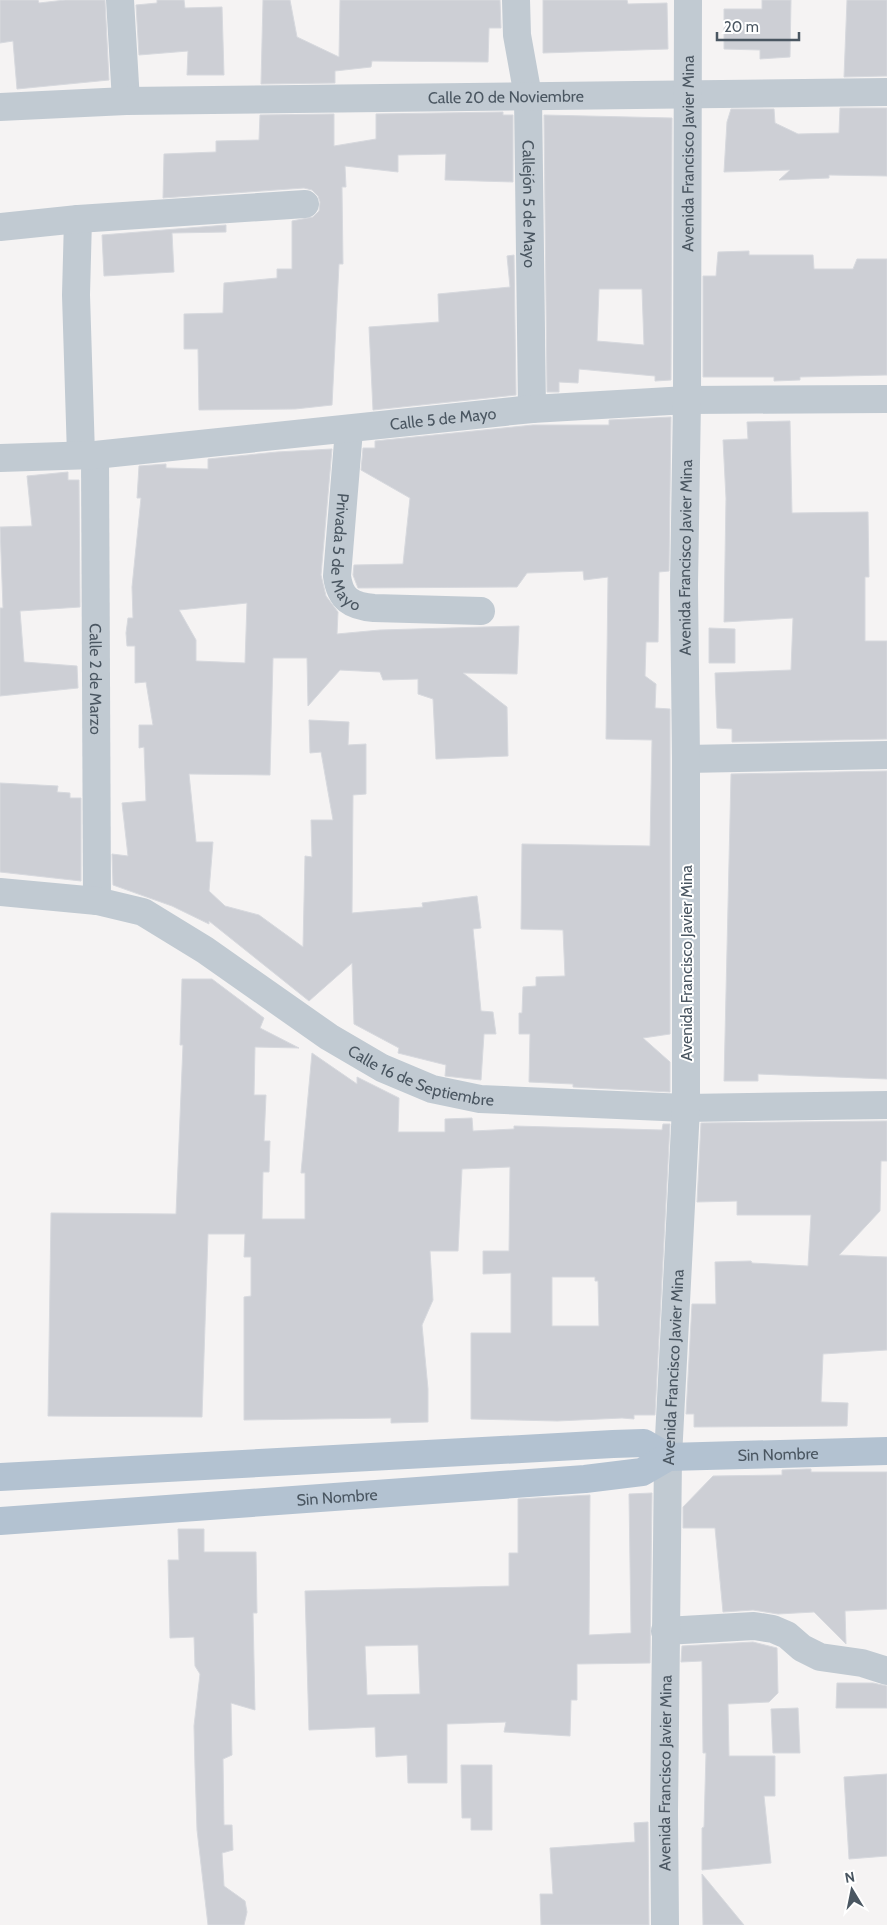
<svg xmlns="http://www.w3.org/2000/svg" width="887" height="1925" viewBox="0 0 887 1925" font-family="Cabin,sans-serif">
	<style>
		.building { fill: #cdcfd5; stroke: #d7d9de; fill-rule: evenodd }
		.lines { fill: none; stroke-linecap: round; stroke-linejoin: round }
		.minor { stroke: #c1cad2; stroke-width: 28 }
		.major { stroke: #b3c2d1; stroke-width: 28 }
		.labels { text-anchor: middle; stroke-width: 4; stroke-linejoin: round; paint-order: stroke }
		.street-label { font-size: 16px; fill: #4a5661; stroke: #fff }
	</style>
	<rect width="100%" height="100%" fill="#f5f3f3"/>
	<g class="building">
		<polygon points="0,0 38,0 39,3 65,0 105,0 109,80 17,89 13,41 0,43"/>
		<polygon points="157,0 184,0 185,8 222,7 224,75 187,75 188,51 139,55 136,5 157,3"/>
		<polygon points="263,0 290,0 297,37 339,57 340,0 500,0 501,28 489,28 488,62 372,61 371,67 335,71 335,83 261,84"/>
		<polygon points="543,0 627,0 628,4 667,3 668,49 543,53"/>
		<polygon points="762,0 791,0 790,57 760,59 760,50 724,49 724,9 762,9"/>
		<polygon points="847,0 887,0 887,76 844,77"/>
		<polygon points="840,108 887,108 887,176 829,175 829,178 779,180 790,170 724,172 727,122 731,109 774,109 775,123 798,134 839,133"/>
		<polygon points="503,112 503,115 513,115 513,182 445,180 446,154 398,155 398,172 345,166 346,187 342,187 343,264 339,264 332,405 295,409 199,410 198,349 184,349 184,314 223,313 224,283 277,278 277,269 292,269 292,221 313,217 319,211 320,202 318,196 312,190 304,188 163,198 164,154 216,152 216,141 259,140 260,115 334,114 334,146 376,139 376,114"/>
		<path d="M544 115 672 118 671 380 655 381V376L579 369 578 383 559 382V392H547ZM599 289H642L644 345 597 341Z"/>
		<polygon points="226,225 226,232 172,233 174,272 104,276 102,235"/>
		<polygon points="749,251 749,255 813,255 814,269 853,269 857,259 887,259 887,375 800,377 800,380 774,381 774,377 703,377 703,276 716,276 718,252"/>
		<polygon points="514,255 516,395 373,410 369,327 439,322 438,294 510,287 507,256"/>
		<polygon points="671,417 669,571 659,572 658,642 646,642 645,676 656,684 655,708 670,709 670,1034 643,1038 670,1062 670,1092 573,1087 573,1084 529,1082 530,1034 519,1034 519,1013 522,1013 523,987 536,986 536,977 565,976 563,930 521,929 522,844 650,846 652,740 606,739 608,577 584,580 583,571 527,573 517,587 358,588 353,575 354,565 403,564 410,498 361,470 363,448 375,448 375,441 533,425 609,425 609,420"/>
		<polygon points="790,421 792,513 868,512 869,577 865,577 865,641 887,641 887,739 732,742 732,729 717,728 715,673 791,670 793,618 724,622 726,498 723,440 748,439 747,422"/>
		<path d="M332 449 321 575 326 596 338 612 337 634 380 630 519 626 517 674 463 673 507 707 508 756 436 759 433 699 418 694V679L383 680 380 672 340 670 308 706 307 658H273L270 775 189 774 196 842H213L209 891 225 906 259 915 303 947 305 856 312 857 311 820H333L321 752 310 753 309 720 349 722 348 745 366 744V794L353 795 352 913 423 907 422 903 477 896 481 928 473 929 481 1011 493 1012 496 1034H484L481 1080 445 1076 446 1065 398 1053 399 1048 354 1024 352 963 309 1001 209 921V924L172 906 113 885 112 854 128 856 122 803 146 801 144 747 139 748V725H153L146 682 135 683V646H127L126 633 128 618H133L132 587 141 498H137L139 466 166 464V468L208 469V459L277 452ZM247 603 245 663 196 661V640L179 610Z"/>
		<polygon points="68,472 68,480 79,480 80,607 20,611 24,662 77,666 78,688 0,696 0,608 3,608 0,527 32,526 27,476"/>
		<polygon points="709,628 735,629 735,663 709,663"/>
		<polygon points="887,771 887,1079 758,1074 758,1081 724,1081 731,774"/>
		<polygon points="0,783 58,786 57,792 70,793 70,798 81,798 81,881 0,872"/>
		<path d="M182 979H212L264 1018 260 1028 299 1048 255 1047 254 1095H266L264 1141H270L269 1172H263L262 1219H305V1173H301L312 1053 357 1084V1077L399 1098 398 1132H445V1119L472 1118 473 1131 514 1129V1126L662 1130 663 1124H670L655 1415H634V1419L622 1418 557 1421 471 1419V1333H511V1273L483 1274V1251H509L510 1167 462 1169 458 1251H430L433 1300 422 1325 428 1389V1422L391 1423V1418L244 1420V1297L251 1296V1257H244L245 1234H208L202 1417 48 1416 51 1213 176 1214 183 1045H180ZM552 1277H595V1281H598L599 1326H552Z"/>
		<polygon points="887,1121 887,1161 881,1161 880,1211 839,1255 887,1257 887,1350 823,1354 821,1402 848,1403 847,1426 694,1427 694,1414 686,1414 692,1304 716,1304 715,1262 751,1261 752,1263 808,1266 811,1215 737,1215 737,1201 697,1202 701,1123"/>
		<polygon points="807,1469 811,1469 811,1472 887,1472 887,1609 845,1611 846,1644 814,1612 778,1614 753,1610 723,1612 715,1528 683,1528 683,1507 713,1476 782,1475 782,1470"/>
		<path d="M652 1493 650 1663 577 1664V1700H571L570 1736 504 1732 506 1722 447 1724V1783H408L407 1755 376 1757 375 1727 309 1730 305 1591 509 1586V1553H518V1499L590 1495 589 1635 631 1633 629 1494ZM418 1645 420 1694 367 1695 365 1646Z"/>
		<polygon points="178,1529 204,1529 204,1552 256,1552 257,1613 253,1613 255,1710 231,1703 232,1755 223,1759 224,1825 232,1825 233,1850 222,1853 224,1886 245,1901 247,1912 244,1925 208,1925 197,1830 195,1768 194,1726 200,1674 195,1666 194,1637 170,1638 168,1560 179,1560"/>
		<polygon points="753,1642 777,1648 778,1693 769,1702 728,1704 729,1756 775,1756 775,1796 764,1796 771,1863 702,1870 702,1828 704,1827 706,1753 703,1753 702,1661 681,1662 682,1646"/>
		<polygon points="837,1683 873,1683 887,1686 887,1708 836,1708"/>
		<polygon points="798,1708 800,1753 773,1753 771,1709"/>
		<polygon points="461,1765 492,1765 492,1830 471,1830 471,1818 462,1818"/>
		<polygon points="887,1774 887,1856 849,1859 844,1777"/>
		<polygon points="648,1822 649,1925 541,1925 540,1894 553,1894 550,1848 635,1842 634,1823"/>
		<polygon points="702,1874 744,1925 703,1925"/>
	</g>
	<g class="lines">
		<g class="minor">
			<polyline points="120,0 126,101"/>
			<path id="s1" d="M516 0 517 35 528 96 532 409"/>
			<path id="s2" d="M0 107 126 101 887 92"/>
			<polyline points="78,219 76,295 81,455"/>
			<polyline points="0,227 78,219 305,204"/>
			<path id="s3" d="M349 430 337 576C340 599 351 606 374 608L481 611"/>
			<path id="s4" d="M95 455 97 901"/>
			<path id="s5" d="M0 458 95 455 532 409 687 400 887 399"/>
			<polyline points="686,759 887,755"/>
			<path id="s6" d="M0 892 97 901 143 912 205 950 329 1037 382 1068 432 1089 480 1099 686 1108 887 1105"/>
			<polyline points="665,1631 754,1626 773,1629 787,1635 802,1648 820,1657 862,1663 887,1671"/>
			<path id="s7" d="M665 1925 664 1813 668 1457 686 1108V759L684 585 687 400 688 0"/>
		</g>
		<g class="major">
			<polyline points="0,1477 613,1444 644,1443 668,1457"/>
			<path id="s8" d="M0 1521 585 1479 642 1472 668 1457 887 1451"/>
		</g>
	</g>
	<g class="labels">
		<g class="street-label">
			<text dy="6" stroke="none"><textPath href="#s2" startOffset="506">Calle 20 de Noviembre</textPath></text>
			<text dy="6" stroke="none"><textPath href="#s7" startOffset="1772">Avenida Francisco Javier Mina</textPath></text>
			<text dy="6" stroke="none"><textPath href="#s1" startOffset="205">Callejón 5 de Mayo</textPath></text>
			<text dy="6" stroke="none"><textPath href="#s5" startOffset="445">Calle 5 de Mayo</textPath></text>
			<text dy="6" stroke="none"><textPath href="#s3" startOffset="125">Privada 5 de Mayo</textPath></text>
			<text dy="6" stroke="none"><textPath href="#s7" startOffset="1368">Avenida Francisco Javier Mina</textPath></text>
			<text dy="6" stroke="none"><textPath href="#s4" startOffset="224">Calle 2 de Marzo</textPath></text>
			<text transform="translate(686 963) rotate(-90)" y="6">Avenida Francisco Javier Mina</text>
			<text dy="6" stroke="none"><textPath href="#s6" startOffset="470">Calle 16 de Septiembre</textPath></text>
			<text dy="6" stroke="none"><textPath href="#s7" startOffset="558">Avenida Francisco Javier Mina</textPath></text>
			<text dy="6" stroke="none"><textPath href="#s8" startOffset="784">Sin Nombre</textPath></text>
			<text dy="6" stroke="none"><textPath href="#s8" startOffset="338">Sin Nombre</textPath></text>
			<text dy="6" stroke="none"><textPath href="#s7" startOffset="152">Avenida Francisco Javier Mina</textPath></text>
		</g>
	</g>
	<g transform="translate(852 1890) rotate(350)" stroke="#ffffff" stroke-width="4" paint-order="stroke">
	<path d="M0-4L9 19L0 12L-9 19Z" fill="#4a5661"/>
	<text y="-8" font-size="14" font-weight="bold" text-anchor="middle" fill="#4a5661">N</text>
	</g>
	<path d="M717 32v8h82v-8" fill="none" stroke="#4a5661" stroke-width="2.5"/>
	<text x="724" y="32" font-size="15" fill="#4a5661" stroke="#ffffff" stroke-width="4" paint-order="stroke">20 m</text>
</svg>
